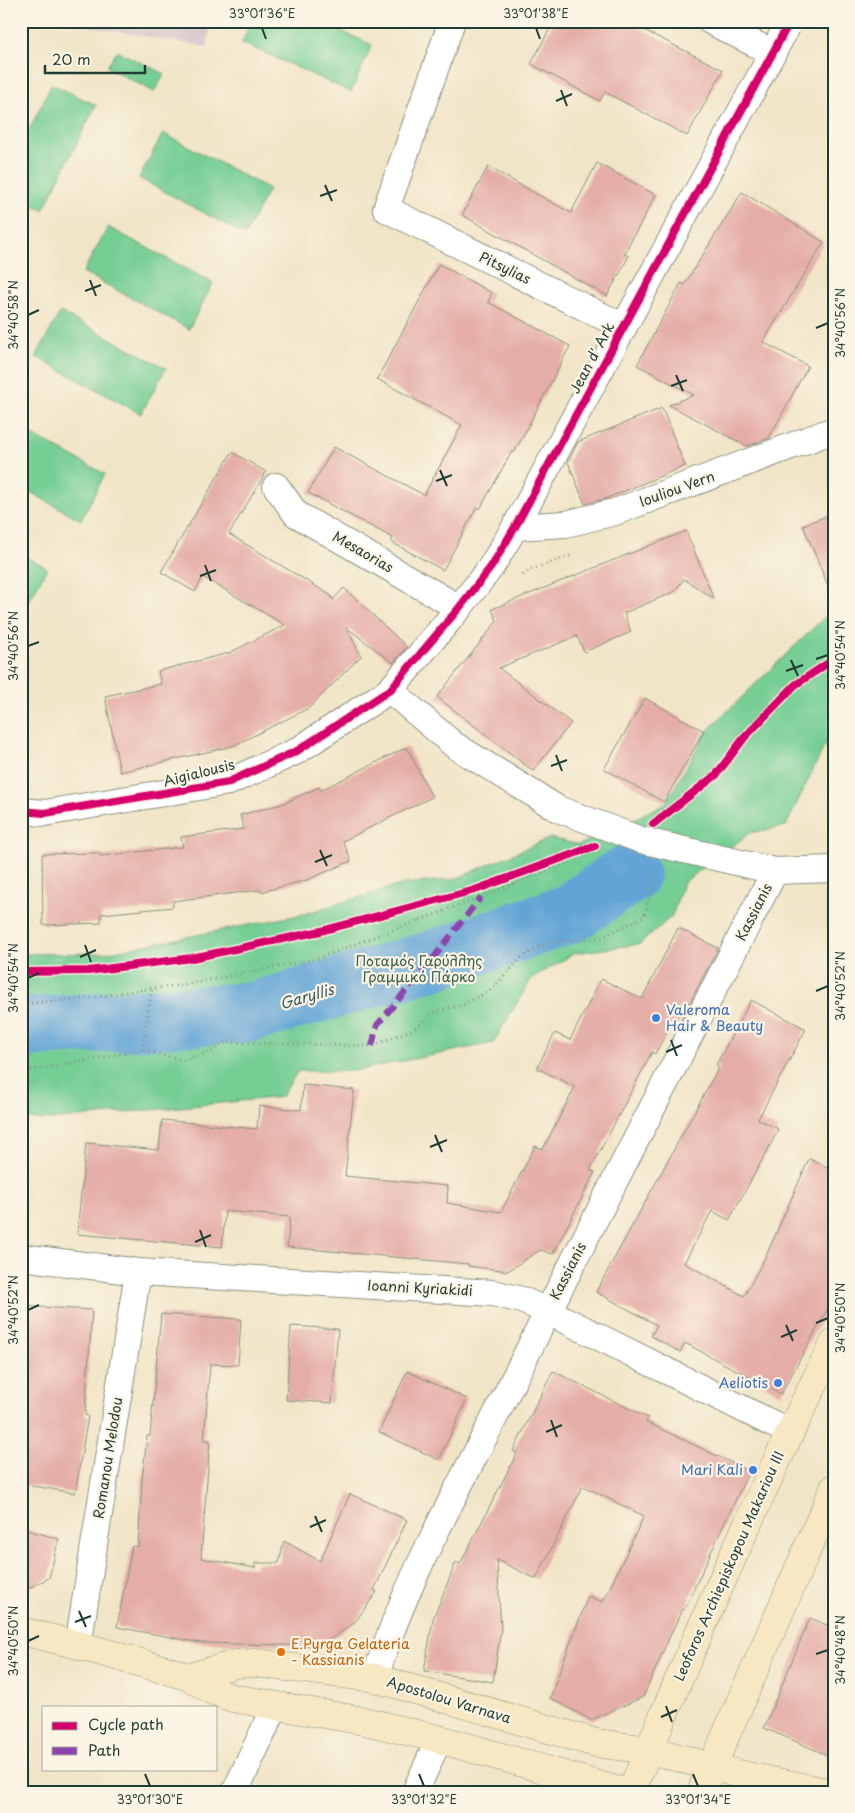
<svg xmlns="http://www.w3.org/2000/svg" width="855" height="1813" viewBox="0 0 855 1813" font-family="'Playpen Sans',sans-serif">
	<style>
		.industrial { fill: #d1bdc9 }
		.green { fill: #74ce94; stroke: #4a8664 }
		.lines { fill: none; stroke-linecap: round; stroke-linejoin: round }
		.river { stroke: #62a4d6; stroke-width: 60 }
		.building { fill: #e4ada7 }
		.street-casing { stroke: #88917e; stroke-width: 28 }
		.secondary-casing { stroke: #88917e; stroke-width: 29 }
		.path { stroke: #88917e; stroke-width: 3; stroke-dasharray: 1 4; stroke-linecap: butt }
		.street { stroke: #fff; stroke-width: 26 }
		.secondary { stroke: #f7e8c3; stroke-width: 28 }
		.quiet { stroke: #8e44ad; stroke-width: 6; stroke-dasharray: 12 6; stroke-linecap: butt }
		.cycleway-casing { stroke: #fcf5e5; stroke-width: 11 }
		.cycleway { stroke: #d6006c; stroke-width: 8 }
		.ticks { fill: none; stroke: #1f3d34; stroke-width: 2 }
		.shop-dot { fill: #3f7fe0; stroke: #fcf5e5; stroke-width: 2 }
		.food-dot { fill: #e8710a; stroke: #fcf5e5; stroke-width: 2 }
		.labels { text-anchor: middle; stroke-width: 4.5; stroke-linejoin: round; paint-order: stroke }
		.street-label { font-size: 14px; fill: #1f3d34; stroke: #fcf5e5 }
		.park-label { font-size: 14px; fill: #34614c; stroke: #fcf5e5 }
		.shop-label { font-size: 14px; fill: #366cbe; stroke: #fcf5e5; text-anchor: end }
		.food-label { font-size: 14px; fill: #c56008; stroke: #fcf5e5; text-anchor: start }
		.water-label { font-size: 15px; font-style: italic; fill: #335c65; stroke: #fcf5e5 }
		.neatline { fill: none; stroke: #1f3d34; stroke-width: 2 }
		.ticks-label { font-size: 12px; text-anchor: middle; fill: #1f3d34 }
	</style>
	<rect width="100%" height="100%" fill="#fcf5e5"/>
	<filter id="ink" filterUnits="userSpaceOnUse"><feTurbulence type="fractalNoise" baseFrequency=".02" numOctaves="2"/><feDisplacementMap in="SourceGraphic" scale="10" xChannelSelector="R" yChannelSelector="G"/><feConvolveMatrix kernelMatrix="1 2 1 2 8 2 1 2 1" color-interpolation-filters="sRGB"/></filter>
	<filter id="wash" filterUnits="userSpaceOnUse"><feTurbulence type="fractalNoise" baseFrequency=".0096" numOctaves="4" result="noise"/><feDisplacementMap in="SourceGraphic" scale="20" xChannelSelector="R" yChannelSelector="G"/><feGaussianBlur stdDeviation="1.12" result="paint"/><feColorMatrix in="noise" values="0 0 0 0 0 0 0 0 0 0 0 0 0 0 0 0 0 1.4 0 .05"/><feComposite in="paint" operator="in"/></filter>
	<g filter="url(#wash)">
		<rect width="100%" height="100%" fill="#f1e5c7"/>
		<polygon class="industrial" points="58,21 211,21 207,47"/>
		<g class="green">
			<polygon points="251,21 319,21 372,45 351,92 242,43"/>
			<polygon points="117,51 165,74 154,92 107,67"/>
			<polygon points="52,84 96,105 43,210 21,199 21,146"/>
			<polygon points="163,133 269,189 245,235 139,178"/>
			<polygon points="108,227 213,283 189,329 83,272"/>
			<polygon points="60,312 166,368 141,414 36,357"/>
			<polygon points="21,429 105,474 81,520 21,487"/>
			<polygon points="21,554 47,568 22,614 21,613"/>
			<polygon points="834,608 834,726 786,826 750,833 683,883 672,916 640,944 575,953 532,978 493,1043 354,1071 298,1071 281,1097 49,1120 21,1119 21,954 104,953 300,915 404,884 455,879 550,838 579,845 665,804 707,731"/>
		</g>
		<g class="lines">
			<polyline class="river" points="21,1028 252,1012 431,961 569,914 630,873"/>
		</g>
		<g id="blocks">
			<g class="building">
				<polygon points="554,21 626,21 723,70 687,136 605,92 600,101 531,64"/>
				<polygon points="597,163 656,195 624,254 629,256 607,296 462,215 488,167 571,213"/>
				<polygon points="742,192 824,242 763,342 808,366 769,438 747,446 669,405 694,395 637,365 681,283 684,285"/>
				<polygon points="439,264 492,293 488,302 570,346 514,453 512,451 480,509 477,507 443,570 391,542 393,538 308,493 334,447 424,495 462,425 377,379"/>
				<polygon points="662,408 685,466 605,499 585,504 568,462 578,442"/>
				<polygon points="232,452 266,472 229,534 330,595 333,600 344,588 407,647 393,663 346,627 361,656 309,708 233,746 120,772 105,696 161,684 158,671 229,653 285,625 203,577 195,592 161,572"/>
				<polygon points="834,513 834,598 833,598 803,525"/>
				<polygon points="686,531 714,599 684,579 674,592 624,613 631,632 584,652 577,636 499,668 571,723 533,771 437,697 497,621 492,609"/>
				<polygon points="645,698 704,731 664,802 604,769"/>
				<polygon points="407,747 432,797 343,841 351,861 307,880 261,892 260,890 173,901 173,907 101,914 101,923 43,925 42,854 100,853 100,856 183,847 181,837 244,829 240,815 282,804 319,787 321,790"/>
				<polygon points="678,928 718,948 677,1027 671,1024 655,1054 652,1052 590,1170 595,1172 553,1254 540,1250 508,1271 468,1266 469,1264 287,1247 290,1217 225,1211 222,1247 77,1234 86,1143 159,1150 162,1120 257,1129 259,1106 301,1110 303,1085 354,1090 345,1176 448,1186 447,1203 501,1212 535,1146 543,1149 575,1087 537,1068 555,1033 570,1040 601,979 642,999"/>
				<polygon points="751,1000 806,1029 758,1119 778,1129 772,1142 729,1220 712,1211 684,1263 744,1296 765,1258 809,1159 834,1170 834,1297 781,1394 685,1343 680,1352 651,1336 657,1325 596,1292 719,1067 716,1065"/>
				<polygon points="21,1306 92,1310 85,1415 88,1416 75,1493 21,1484"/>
				<polygon points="161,1314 241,1319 238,1365 210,1364 204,1440 210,1440 201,1558 255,1568 255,1563 279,1563 284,1541 320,1561 350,1494 407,1520 374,1590 377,1592 354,1623 321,1646 201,1643 117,1627 132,1546 138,1547 142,1481 147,1436 150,1436"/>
				<polygon points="291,1326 338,1329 332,1403 286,1400"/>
				<polygon points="407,1371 467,1399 439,1460 379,1432"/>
				<polygon points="553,1371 648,1418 646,1422 749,1471 684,1610 682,1609 643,1697 591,1720 550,1698 588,1596 603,1602 644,1516 583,1486 536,1579 497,1560 501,1629 493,1682 424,1671 433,1619 456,1562 460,1564 488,1510 517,1453 513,1451"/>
				<polygon points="21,1528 59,1539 49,1578 21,1592"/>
				<polygon points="810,1618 834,1628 834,1758 764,1728"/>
			</g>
		</g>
	</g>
	<g filter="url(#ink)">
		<use href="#blocks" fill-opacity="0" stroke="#88917e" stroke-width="1"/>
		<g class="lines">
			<g class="street-casing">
				<g id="street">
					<polyline points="452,21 386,209 624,327"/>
					<polyline points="710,21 773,53"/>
					<polyline points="276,486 296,514 459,608"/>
					<polyline points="515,527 566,524 615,512 834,430"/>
					<polyline points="390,690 454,745 558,809 641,840 775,871 834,869"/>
					<polyline points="21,811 45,813 229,782 297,751 390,690 459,608 491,567 515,527 790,21"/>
					<polyline points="21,1257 138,1272 493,1293 522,1300 547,1311 789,1432"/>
					<polyline points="78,1645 138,1272"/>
					<path d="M375 1678C407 1575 464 1479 512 1383 598 1211 687 1041 775 871"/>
					<polyline points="235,1792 275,1706"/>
					<polyline points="415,1792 439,1739"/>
				</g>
			</g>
			<g class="secondary-casing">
				<g id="secondary">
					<polyline points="21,1631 78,1645 190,1677 211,1690 232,1698 364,1721 439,1739 623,1792"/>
					<polyline points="190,1677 235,1664 255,1663 375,1678 596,1743 649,1750 747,1776 827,1792"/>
					<path d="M631 1792C695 1640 760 1490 834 1343"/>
					<polyline points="701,1792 834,1488"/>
				</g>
			</g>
			<g class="path">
				<polyline points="523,575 530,570 570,556"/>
				<polyline points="21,1004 90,998 152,988 185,985 316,959 481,897 569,862 585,851"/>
				<polyline points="142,1050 152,988"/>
				<polyline points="21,1072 142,1050 183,1060 210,1052 225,1042 372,1046 413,1029 434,1012 463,1005 492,989 521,958 548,942 601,938 644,916 657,874"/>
			</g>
			<use href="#street" class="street"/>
			<use href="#secondary" class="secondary"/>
			<polyline class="quiet" points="372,1046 377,1025 431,961 481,897"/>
			<g class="cycleway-casing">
				<g id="cycleway">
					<polyline points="21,811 45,813 229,782 297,751 390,690 459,608 491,567 515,527 790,21"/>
					<polyline points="653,824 716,775 744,738 795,685 834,659"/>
					<polyline points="21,972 88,971 192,958 321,931 475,890 595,846"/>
				</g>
			</g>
			<use href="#cycleway" class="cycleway"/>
		</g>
	</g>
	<path class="ticks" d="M262 28 266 39M536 28 540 39M561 90 567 106M556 101 572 94M325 185 332 201M320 196 337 190M90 280 96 296M85 291 101 285M28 315 39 310M816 328 828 323M676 375 683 391M671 386 687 380M440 470 447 486M436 481 452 475M205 565 211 581M200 576 216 570M28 646 39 642M816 659 828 655M791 660 798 676M786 671 803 665M556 755 562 771M551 766 567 760M320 850 327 866M315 862 332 855M85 945 91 962M80 957 96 950M28 978 39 973M816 991 828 986M671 1040 677 1056M666 1052 682 1045M435 1135 442 1152M430 1147 447 1140M200 1230 206 1247M195 1242 211 1235M28 1310 39 1305M816 1323 828 1318M786 1325 793 1341M781 1337 797 1330M551 1420 557 1437M546 1432 562 1425M315 1516 322 1532M310 1527 326 1520M79 1611 86 1627M75 1622 91 1616M28 1641 39 1636M816 1654 828 1650M666 1706 672 1722M661 1717 677 1710M145 1774 150 1786M419 1774 424 1786M693 1774 698 1786"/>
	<g class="shop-dot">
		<circle cx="656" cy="1018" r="5"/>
		<circle cx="778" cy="1383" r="5"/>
		<circle cx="753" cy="1470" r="5"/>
	</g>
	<circle class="food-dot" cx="281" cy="1652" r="5"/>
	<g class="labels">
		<g class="street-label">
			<text transform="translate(505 268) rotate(26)" y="5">Pitsylias</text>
			<text transform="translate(592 358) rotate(-62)" y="5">Jean d' Ark</text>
			<text transform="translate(677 489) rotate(-20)" y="5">Iouliou Vern</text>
			<text transform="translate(363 552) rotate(30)" y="5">Mesaorias</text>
			<text transform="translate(199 773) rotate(-14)" y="5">Aigialousis</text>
			<text transform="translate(754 912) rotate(-63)" y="5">Kassianis</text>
			<text transform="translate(568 1271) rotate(-63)" y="5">Kassianis</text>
			<text transform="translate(420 1288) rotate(3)" y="5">Ioanni Kyriakidi</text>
			<text transform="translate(108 1458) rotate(-81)" y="5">Romanou Melodou</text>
			<text transform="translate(729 1566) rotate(-66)" y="5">Leoforos Archiepiskopou Makariou III</text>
			<text transform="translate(449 1700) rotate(17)" y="5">Apostolou Varnava</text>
		</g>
		<g class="park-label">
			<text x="419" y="966">Ποταμός Γαρύλλης<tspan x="419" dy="16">Γραμμικό Πάρκο</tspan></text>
		</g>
		<g class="shop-label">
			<text x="666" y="1015" text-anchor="start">Valeroma<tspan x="666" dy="16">Hair &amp; Beauty</tspan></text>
			<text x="768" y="1388">Aeliotis</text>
			<text x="743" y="1475">Mari Kali</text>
		</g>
		<g class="food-label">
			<text x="291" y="1649">E.Pyrga Gelateria<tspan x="291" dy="16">- Kassianis</tspan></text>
		</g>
		<g class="water-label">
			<text transform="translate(307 997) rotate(-16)" y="5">Garyllis</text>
		</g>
	</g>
	<rect width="855" height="1813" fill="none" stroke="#fcf5e5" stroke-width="55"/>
	<rect x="42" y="1706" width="175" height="65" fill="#fcf5e5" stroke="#a4ab9e"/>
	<rect x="52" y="1722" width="25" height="8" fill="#d6006c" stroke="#a4ab9e"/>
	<text x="88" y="1730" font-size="15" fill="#1f3d34">Cycle path</text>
	<rect x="52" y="1747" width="25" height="8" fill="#8e44ad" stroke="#a4ab9e"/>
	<text x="88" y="1756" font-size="15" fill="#1f3d34">Path</text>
	<path d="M45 65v8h100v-8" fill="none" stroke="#1f3d34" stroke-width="2.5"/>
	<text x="52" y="65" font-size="15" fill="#1f3d34" stroke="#fcf5e5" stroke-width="4" paint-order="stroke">20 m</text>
	<rect x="28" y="28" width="800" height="1758" class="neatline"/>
	<g class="ticks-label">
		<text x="262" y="18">33°01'36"E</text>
		<text x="536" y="18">33°01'38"E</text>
		<text transform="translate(14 315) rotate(-90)" y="4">34°40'58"N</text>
		<text transform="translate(841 323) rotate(-90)" y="4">34°40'56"N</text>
		<text transform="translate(14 646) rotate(-90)" y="4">34°40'56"N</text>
		<text transform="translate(841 655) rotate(-90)" y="4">34°40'54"N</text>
		<text transform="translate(14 978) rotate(-90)" y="4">34°40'54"N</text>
		<text transform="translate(841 986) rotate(-90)" y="4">34°40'52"N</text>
		<text transform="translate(14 1310) rotate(-90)" y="4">34°40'52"N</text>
		<text transform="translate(841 1318) rotate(-90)" y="4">34°40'50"N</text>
		<text transform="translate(14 1641) rotate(-90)" y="4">34°40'50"N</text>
		<text transform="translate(841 1650) rotate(-90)" y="4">34°40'48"N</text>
		<text x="150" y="1804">33°01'30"E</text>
		<text x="424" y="1804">33°01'32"E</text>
		<text x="698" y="1804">33°01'34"E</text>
	</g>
</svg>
